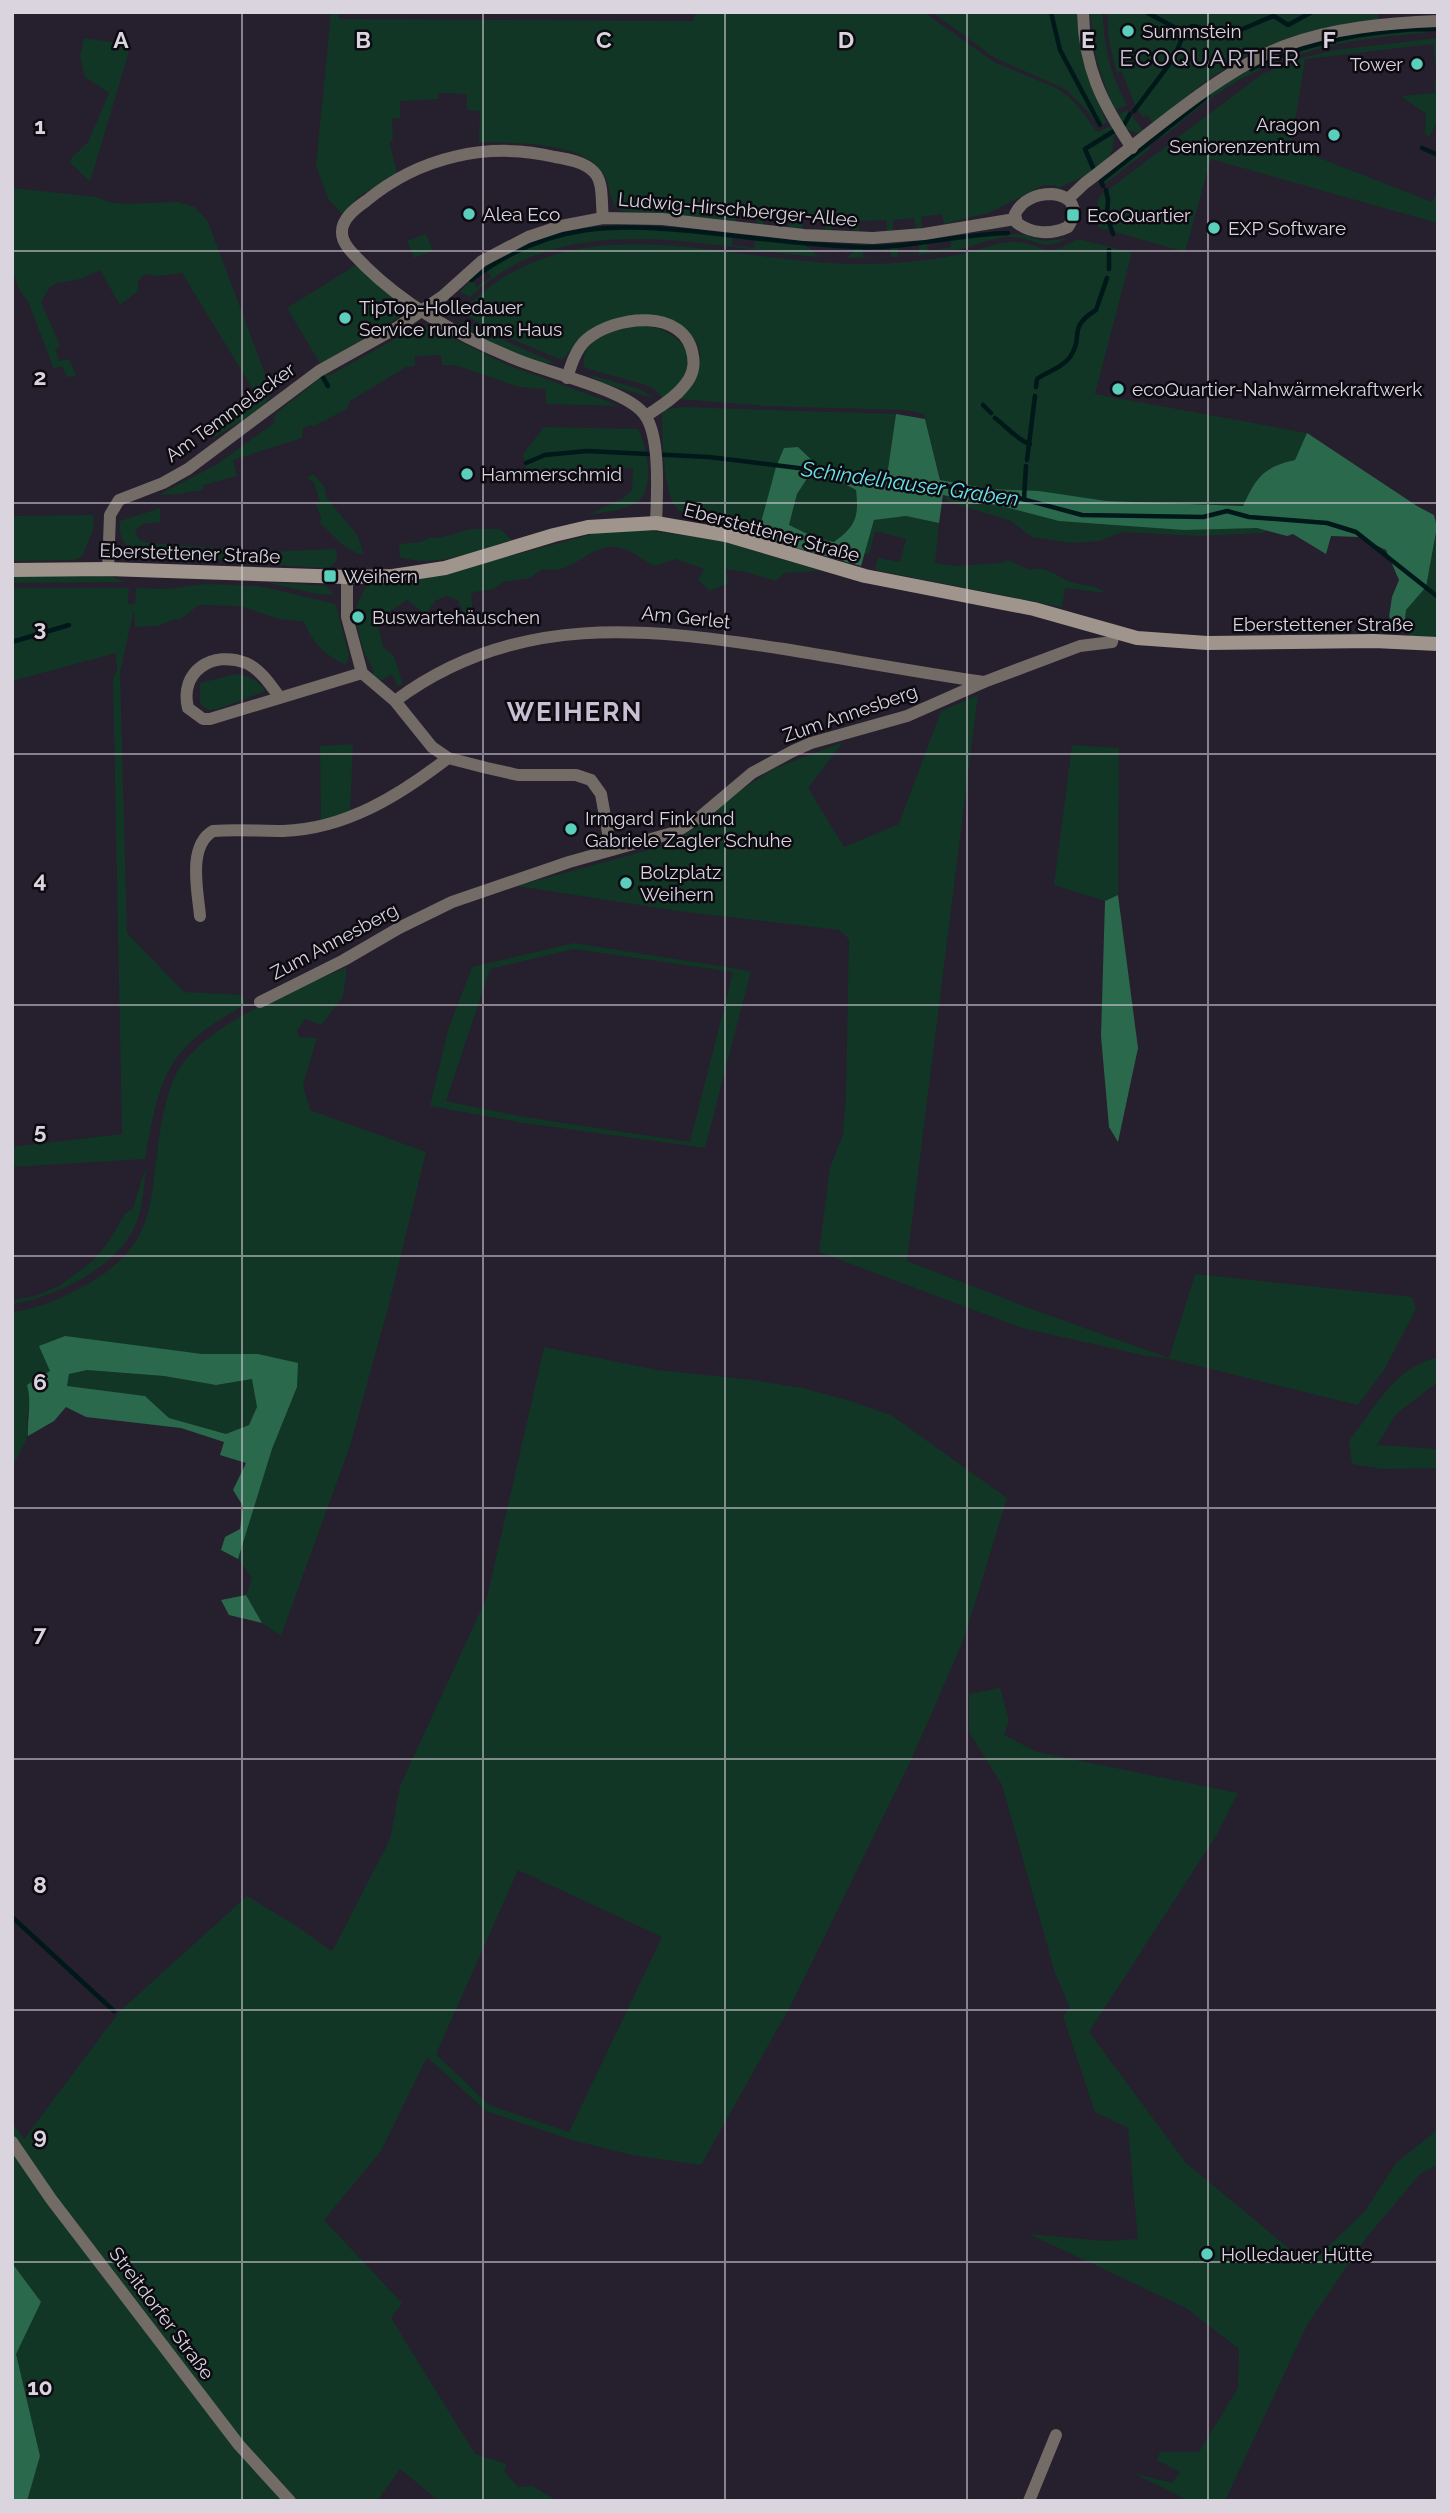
<svg xmlns="http://www.w3.org/2000/svg" width="1450" height="2513" viewBox="0 0 1450 2513" font-family="Raleway,sans-serif">
	<style>
		.green { fill: #113625; fill-rule: evenodd }
		.forest { fill: #2b694c; fill-rule: evenodd }
		.lines { fill: none; stroke-linecap: round; stroke-linejoin: round }
		.stream { stroke: #001819; stroke-width: 4.5 }
		.minor { stroke: #726b66; stroke-width: 12 }
		.secondary { stroke: #a0958c; stroke-width: 14 }
		.grid { fill: none; stroke: #d9d4de; stroke-width: 2; stroke-opacity: 0.55 }
		.poi-dot { fill: #5bcebc; stroke: #0d0b11; stroke-width: 2.5 }
		.labels { text-anchor: middle; stroke-width: 5; stroke-linejoin: round; paint-order: stroke }
		.poi-label { font-size: 19px; fill: #d9d4de; stroke: #0d0b11; text-anchor: start }
		.street-label { font-size: 19px; fill: #d9d4de; stroke: #0d0b11 }
		.water-label { font-size: 21px; font-style: italic; fill: #69e5e8; stroke: #0d0b11 }
		.quarter-label { font-size: 23px; letter-spacing: 2px; fill: #c8bfd2; stroke: #0d0b11 }
		.district-label { font-size: 26px; font-weight: bold; letter-spacing: 2px; fill: #c8bfd2; stroke: #0d0b11 }
		.grid-label { font-size: 23px; text-anchor: middle; font-weight: bold; fill: #d9d4de; stroke: #0d0b11; stroke-width: 5; stroke-linejoin: round; paint-order: stroke }
	</style>
	<rect width="100%" height="100%" fill="#261f2d"/>
	<g class="green">
		<path d="M331 12H339V19L693 21 696 12H924L994 62 1056 88 1068 96 1078 106 1097 132 1111 126 1116 134 1113 137C1119 164 1078 180 1058 188L1055 185H1044L989 213 944 224 942 214 921 217 922 227 916 228 914 218 893 220V230L887 231V220L860 221 859 231 853 232V222L832 221 831 231H825V220L803 218 802 228H789L790 217 764 214 763 225 757 224 759 213 737 211 736 222 621 211C608 203 611 185 603 173 583 141 513 143 479 142L480 111 467 110V94L438 93V99L400 101V118L392 119 393 141H389L397 173 358 197 343 215 329 200 316 166Z"/>
		<path d="M932 12H1078C1084 54 1088 84 1107 122L1099 127 1086 109 1065 89 995 58Z"/>
		<path d="M1090 12H1103C1103 46 1111 76 1127 105L1114 111 1096 59Z"/>
		<path d="M1107 12H1378L1379 21C1348 28 1315 32 1284 41 1234 55 1192 92 1153 124L1147 115 1143 118 1135 105 1121 70 1117 74 1109 41Z"/>
		<path d="M1425 29V33C1355 38 1286 50 1226 88 1203 103 1183 121 1162 138L1160 135C1185 115 1210 92 1238 76 1296 42 1360 36 1425 29Z"/>
		<polygon points="84,38 131,45 90,182 69,161 88,142 109,93 85,77 80,56"/>
		<polygon points="1438,38 1438,125 1436,124 1429,137 1425,134 1426,114 1401,96 1435,93 1434,81 1437,81 1433,44 1305,59 1291,147 1432,202 1438,191 1437,223 1211,159 1185,252 1098,227 1097,204 1100,196 1262,74 1305,57 1336,50"/>
		<polygon points="1127,110 1144,131 1136,133 1125,128 1118,115"/>
		<polygon points="1149,144 1151,148 1105,184 1104,179"/>
		<path d="M12 188 96 197 109 202 124 204 178 202 195 207 208 222 264 371 269 397 263 408 213 438 218 422 257 396 182 273 158 276 145 274 138 281V291L120 305 100 270 81 279 57 283 50 287 41 302 60 345 55 350 60 361 67 359 70 361 76 376 67 377 62 366 54 369 27 299C5 283 12 214 12 188Z"/>
		<path d="M629 226 733 236 732 245 754 248 755 238 804 244 820 257C703 248 567 205 470 297L460 292 471 280 477 287 491 277 485 269C532 241 574 228 629 226Z"/>
		<path d="M1000 233 1026 235 1044 241 1068 238C1041 253 1037 238 1012 237 995 236 976 246 960 249 922 256 885 258 847 258L858 247H863V257H891V246H897L898 256 919 254V244L927 243 928 252 951 247V238Z"/>
		<polygon points="426,234 433,251 414,258 407,241"/>
		<path d="M1077 239 1132 252 1095 394 1307 433 1295 460C1263 467 1256 478 1243 506L1283 522 1263 533 1199 536 1122 532 1100 541 1071 543 1032 537 1011 521 946 501 924 414 903 410 766 406 680 399C696 384 710 355 691 335 684 328 671 322 662 317L580 339 562 360 490 330 465 314C469 301 486 289 498 281 605 209 741 265 861 264 894 264 928 261 961 254 977 251 996 242 1012 242 1046 242 1039 262 1077 239Z"/>
		<polygon points="356,265 399,303 402,309 401,316 321,365 287,308"/>
		<path d="M463 322 555 363C533 366 477 338 460 323Z"/>
		<polygon points="420,325 433,328 505,364 620,406 546,404 546,389 519,387 455,365 442,365 441,355 415,356 415,366 406,367 350,401 347,409 312,427 311,425 303,428 302,438 233,460 237,476 203,485 203,490 179,494 158,495 216,465 274,423 275,414 324,375 330,375"/>
		<path d="M645 326C674 329 703 352 680 383 676 388 668 393 663 398L653 388 643 384 585 368C576 337 624 327 645 326Z"/>
		<polygon points="588,374 639,389 656,399 602,383"/>
		<path d="M681 407 896 414 887 476 777 467 757 537C737 530 695 522 679 510 663 499 662 433 662 414L664 410Z"/>
		<path d="M544 427 638 429C647 445 656 490 637 502 625 511 603 512 588 515L623 498 632 490 633 468 575 469 527 478 523 454Z"/>
		<path d="M313 474 324 486 326 496 334 507 358 536 364 555C343 550 335 536 320 523L321 517 315 503H320L314 482 307 478Z"/>
		<path d="M810 474 835 479 856 490C859 517 856 526 834 542L818 539 789 526 797 494Z"/>
		<path d="M160 508V522L143 524 135 530 139 540 150 543 265 552 335 549C339 558 337 561 330 568 289 567 248 562 207 558 183 556 154 560 132 549 121 543 119 533 120 521Z"/>
		<polygon points="93,515 94,527 82,557 74,560 12,561 12,516"/>
		<path d="M906 516 939 523 935 563 954 566 1002 563 1008 560 1030 570C1046 565 1055 575 1068 581 1083 587 1090 582 1106 593L1065 588 1062 607 875 570 878 558 900 562 906 539 875 531 869 555 864 554 874 520Z"/>
		<polygon points="1438,526 1438,640 1410,636 1405,632 1406,610 1426,587"/>
		<path d="M471 529H500L512 540C476 551 436 569 400 557L399 544 420 542 431 537 439 538Z"/>
		<path d="M637 529 717 540 821 571 784 573 776 581 746 572 726 569 728 583 710 591 698 579 704 569 676 559 654 566C642 559 628 547 614 547 585 546 573 576 543 569L530 578 503 582 494 589 474 592 471 595 473 613 464 615 458 600 446 596 435 601 426 614 407 600 377 620 383 647 394 656 403 685H397L392 674 383 680 373 678V669L364 652 356 623 364 620 361 611 353 613 366 586 464 568 597 533Z"/>
		<polygon points="93,575 113,577 125,582 12,583 12,577"/>
		<polygon points="265,582 327,586 334,595 317,594"/>
		<path d="M206 584 259 586 332 603 336 605 349 655 346 665C325 656 312 642 304 622L279 619 240 606 199 605 181 619 173 620 157 626 135 627 134 609 120 672 127 933 184 992 243 995 245 1005C167 1047 160 1075 145 1159L12 1167V1147L122 1134 113 678 117 671 116 653 12 681V588H129L128 604H135L136 588 166 589Z"/>
		<path d="M236 674C250 676 257 680 266 691L218 709 208 710 200 704V683Z"/>
		<polygon points="978,695 907,1261 1037,1311 1169,1358 1195,1274 1412,1297 1416,1309 1384,1370 1358,1405 1170,1359 1142,1355 1022,1328 819,1252 830,1168 843,1134 846,1095 849,939 840,930 678,911 517,886 663,846 694,829 732,796 773,769 843,742 808,788 844,847 899,824 941,711"/>
		<polygon points="353,744 350,814 321,822 320,746"/>
		<polygon points="1072,745 1119,748 1118,895 1105,901 1054,885"/>
		<path d="M574 943 751 971 705 1148 524 1123 430 1106 448 1030 472 967ZM574 949 733 972 690 1142 524 1117 446 1101 490 969Z"/>
		<path d="M347 967 343 997 321 1025 305 1019 297 1030 299 1037 317 1038 303 1085 310 1110 426 1152 388 1308 350 1446 281 1636 262 1623 246 1595 252 1578 238 1559 272 1449 297 1387 258 1354H202L50 1371 31 1398 27 1417 28 1436 12 1468V1312C40 1309 61 1298 86 1285 165 1241 147 1192 163 1116 167 1097 172 1077 184 1062 217 1019 297 989 347 967Z"/>
		<path d="M146 1166C144 1187 143 1211 133 1230 113 1269 54 1298 12 1304V1300L35 1296 59 1286 94 1260 107 1244 125 1214 133 1208Z"/>
		<path d="M544 1347 657 1370 753 1380 802 1388 847 1400 891 1415 1007 1498 964 1639 912 1758 792 2003 701 2165 632 2155 572 2140 486 2111 427 2057 381 2151 324 2220 402 2303 391 2318 475 2454 507 2464 504 2471 518 2487 533 2486 557 2501H439L400 2469 377 2501H27L40 2456 16 2354 12 2263V2122L24 2139 120 2011 247 1896 295 1925 331 1951 334 1948 390 1839 400 1786 487 1597ZM518 1870 662 1937 569 2132 489 2105 436 2054Z"/>
		<path d="M1438 1357V1382L1397 1413 1377 1445 1438 1449V1468L1383 1469 1352 1464 1349 1441C1376 1407 1392 1369 1438 1357Z"/>
		<polygon points="87,1370 164,1376 216,1385 253,1379 257,1407 249,1425 226,1434 169,1418 145,1396 67,1387 69,1374"/>
		<polygon points="1000,1688 1009,1720 1004,1735 1037,1752 1238,1793 1216,1836 1089,2032 1186,2163 1309,2265 1365,2211 1396,2163 1438,2129 1438,2165 1420,2174 1366,2238 1307,2325 1225,2501 1189,2501 1133,2473 1172,2483 1180,2472 1157,2460 1160,2452 1199,2452 1238,2388 1239,2349 1186,2308 1029,2234 1104,2241 1138,2239 1128,2128 1095,2112 1063,2016 1070,2008 1055,1973 1002,1785 969,1732 969,1694"/>
	</g>
	<g class="forest">
		<path d="M896 414 925 419 940 480 989 489 1039 491 1106 501 1243 506C1256 478 1263 467 1295 460L1307 433 1417 506 1434 515 1437 527 1426 587 1406 610 1405 620 1393 621 1389 617 1392 597 1399 580 1386 550 1359 537 1331 536 1326 554 1293 534 1287 536 1257 528 1184 530 1059 521 1005 507 943 495 939 523 906 516 874 520 861 566 757 537 776 467 784 448 798 447 818 466 851 480 876 482 887 476ZM810 474 835 479 856 490C859 517 856 526 834 542L818 539 789 525 797 494Z"/>
		<polygon points="1118,895 1138,1048 1118,1142 1109,1127 1101,1036 1105,901"/>
		<path d="M65 1336 202 1354H258L298 1363 297 1387 272 1449 238 1559 221 1550 225 1537 240 1529 243 1506 233 1490 246 1463 220 1455 224 1442 181 1428 86 1417 66 1407 54 1421 28 1436C27 1418 32 1402 27 1385L50 1371 39 1346ZM87 1370 164 1376 216 1385 252 1379 257 1407 249 1425 226 1434 169 1418 145 1396 67 1386 69 1374Z"/>
		<polygon points="246,1595 262,1623 229,1615 221,1600"/>
		<polygon points="12,2263 41,2302 16,2354 40,2456 27,2501 12,2501"/>
	</g>
	<g class="lines">
		<g class="stream">
			<polyline points="1051,12 1060,50 1100,125"/>
			<polyline points="1146,12 1185,33"/>
			<path d="M1251 69C1301 42 1381 28 1438 29"/>
			<path d="M1134 111 1174 58 1182 38 1192 26C1202 27 1210 32 1220 32 1241 34 1255 22 1274 16L1288 25 1312 12"/>
			<polyline points="1124,125 1130,114"/>
			<polyline points="1422,148 1438,155"/>
			<polyline points="1094,170 1085,149 1114,131"/>
			<polyline points="1103,186 1101,181 1208,96"/>
			<polyline points="1106,190 1108,200 1107,216 1113,234"/>
			<polyline points="1109,250 1109,269"/>
			<path d="M471 280C549 220 618 223 710 233 760 239 809 245 859 247 909 249 958 234 1008 233"/>
			<polyline points="321,374 328,386"/>
			<path d="M1036 387 1037 379C1048 371 1062 368 1070 357 1085 335 1066 329 1096 310L1107 278"/>
			<polyline points="983,405 991,413"/>
			<path d="M995 418C1006 426 1017 440 1030 444"/>
			<polyline points="1027,460 1035,396"/>
			<polyline points="526,463 545,455 587,451 709,457 1000,493 1082,515 1203,517 1227,511 1249,517 1327,523 1356,532 1438,597"/>
			<polyline points="1024,499 1026,466"/>
			<polyline points="12,642 69,625"/>
			<polyline points="12,1917 114,2011"/>
		</g>
		<g class="minor">
			<path d="M1083 12C1084 68 1102 103 1132 148"/>
			<path d="M1052 194C1072 196 1080 209 1068 227 1051 235 1032 234 1017 223L1015 214C1022 200 1036 194 1052 194Z"/>
			<path d="M1068 199 1085 183C1144 139 1216 73 1284 46 1332 28 1387 23 1438 21"/>
			<path d="M603 218C601 204 604 182 594 172 585 162 567 159 555 157 488 141 419 157 366 201 356 208 341 219 342 233 342 246 358 258 366 267 409 309 463 338 518 360 549 373 626 390 644 414 661 435 657 496 656 523"/>
			<path d="M567 378C571 365 576 349 586 340 615 315 686 307 693 356 695 367 691 378 684 386 674 399 659 407 646 416"/>
			<polyline points="108,569 110,515 119,500 163,483 188,469 319,371 398,327 443,296 482,261 528,237 561,226 603,218 662,219 804,235 873,238 924,234 1015,219"/>
			<polyline points="347,577 347,617 362,673 395,701 432,747 448,758 487,768 518,775 576,775 591,780 601,794 611,850"/>
			<path d="M280 698C271 685 260 669 246 663 213 650 179 671 188 708L203 719H210L362 673"/>
			<path d="M395 701C515 611 647 628 784 649 851 660 917 672 984 682"/>
			<path d="M200 916C198 892 187 846 213 831 236 829 259 831 283 831 346 829 400 795 448 758"/>
			<polyline points="260,1002 344,960 399,928 452,902 569,862 676,832 701,816 752,773 793,751 811,743 907,716 984,682 1080,646 1112,642 1114,633"/>
			<polyline points="12,2142 51,2199 239,2445 290,2501"/>
			<polyline points="1029,2501 1056,2435"/>
		</g>
		<polyline class="secondary" points="12,570 108,569 347,577 393,576 445,568 554,535 588,527 656,523 726,535 865,576 1034,609 1137,638 1207,643 1374,641 1438,644"/>
	</g>
	<path class="grid" d="M242 12V2501M483 12V2501M725 12V2501M967 12V2501M1208 12V2501M12 251H1438M12 503H1438M12 754H1438M12 1005H1438M12 1256H1438M12 1508H1438M12 1759H1438M12 2010H1438M12 2262H1438"/>
	<g class="poi-dot">
		<circle cx="1128" cy="31" r="7"/>
		<circle cx="1417" cy="64" r="7"/>
		<circle cx="1334" cy="135" r="7"/>
		<circle cx="469" cy="214" r="7"/>
		<rect x="1066" y="208" width="14" height="14" rx="3.5"/>
		<circle cx="1214" cy="228" r="7"/>
		<circle cx="345" cy="318" r="7"/>
		<circle cx="1118" cy="389" r="7"/>
		<circle cx="467" cy="474" r="7"/>
		<rect x="323" y="569" width="14" height="14" rx="3.5"/>
		<circle cx="358" cy="617" r="7"/>
		<circle cx="571" cy="829" r="7"/>
		<circle cx="626" cy="883" r="7"/>
		<circle cx="1207" cy="2254" r="7"/>
	</g>
	<g class="labels">
		<g class="poi-label">
			<text x="1142" y="38">Summstein</text>
			<text x="1403" y="71" text-anchor="end">Tower</text>
			<text x="1320" y="131" text-anchor="end">Aragon<tspan x="1320" dy="22">Seniorenzentrum</tspan></text>
			<text x="483" y="221">Alea Eco</text>
			<text x="1087" y="222">EcoQuartier</text>
			<text x="1228" y="235">EXP Software</text>
			<text x="359" y="314">TipTop-Holledauer<tspan x="359" dy="22">Service rund ums Haus</tspan></text>
			<text x="1132" y="396">ecoQuartier-Nahwärmekraftwerk</text>
			<text x="481" y="481">Hammerschmid</text>
			<text x="344" y="583">Weihern</text>
			<text x="372" y="624">Buswartehäuschen</text>
			<text x="585" y="825">Irmgard Fink und<tspan x="585" dy="22">Gabriele Zagler Schuhe</tspan></text>
			<text x="640" y="879">Bolzplatz<tspan x="640" dy="22">Weihern</tspan></text>
			<text x="1221" y="2261">Holledauer Hütte</text>
		</g>
		<g class="street-label">
			<text transform="translate(738 209) rotate(5)" y="7">Ludwig-Hirschberger-Allee</text>
			<text transform="translate(230 412) rotate(-36)" y="7">Am Temmelacker</text>
			<text transform="translate(772 532) rotate(15)" y="7">Eberstettener Straße</text>
			<text transform="translate(190 553) rotate(2)" y="7">Eberstettener Straße</text>
			<text transform="translate(686 617) rotate(6)" y="7">Am Gerlet</text>
			<text x="1323" y="631">Eberstettener Straße</text>
			<text transform="translate(850 713) rotate(-19)" y="7">Zum Annesberg</text>
			<text transform="translate(334 941) rotate(-28)" y="7">Zum Annesberg</text>
			<text transform="translate(162 2313) rotate(53)" y="7">Streitdorfer Straße</text>
		</g>
		<g class="water-label">
			<text transform="translate(910 484) rotate(8)" y="7">Schindelhauser Graben</text>
		</g>
		<g class="quarter-label">
			<text x="1210" y="66">ECOQUARTIER</text>
		</g>
		<g class="district-label">
			<text x="575" y="721">WEIHERN</text>
		</g>
	</g>
	<g class="grid-label">
		<text x="121" y="48">A</text>
		<text x="363" y="48">B</text>
		<text x="604" y="48">C</text>
		<text x="846" y="48">D</text>
		<text x="1088" y="48">E</text>
		<text x="1329" y="48">F</text>
		<text x="40" y="134">1</text>
		<text x="40" y="385">2</text>
		<text x="40" y="636">3</text>
		<text x="40" y="888">4</text>
		<text x="40" y="1139">5</text>
		<text x="40" y="1390">6</text>
		<text x="40" y="1641">7</text>
		<text x="40" y="1893">8</text>
		<text x="40" y="2144">9</text>
		<text x="40" y="2395">10</text>
	</g>
	<rect width="1450" height="2513" fill="none" stroke="#d9d4de" stroke-width="28"/>
</svg>
